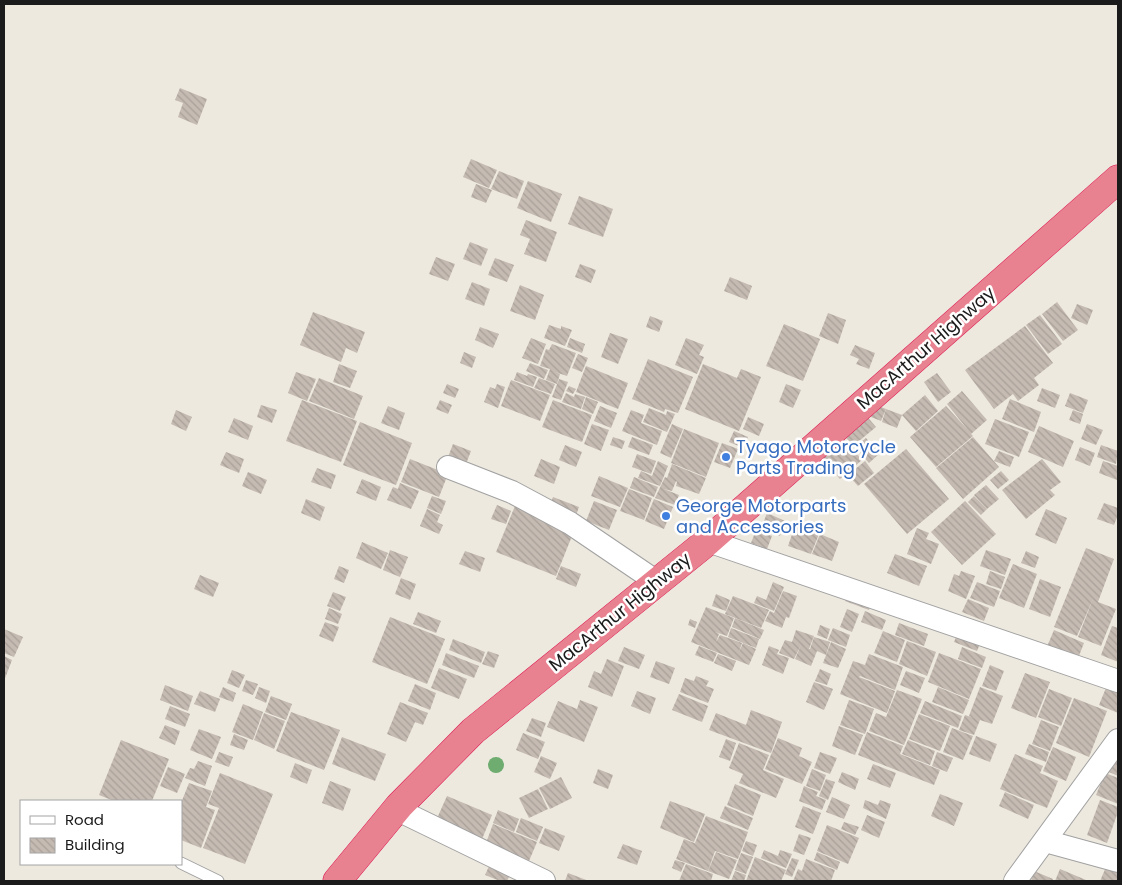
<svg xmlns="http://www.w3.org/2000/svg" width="1122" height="885" viewBox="0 0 1122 885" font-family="Poppins,sans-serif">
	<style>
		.building { fill: url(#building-back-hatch) }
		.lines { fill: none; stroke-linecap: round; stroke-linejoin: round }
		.lane-casing { stroke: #a2a2a2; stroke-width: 13 }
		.street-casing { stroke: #a2a2a2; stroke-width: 24 }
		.highway-casing { stroke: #dc1c54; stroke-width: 29 }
		.lane { stroke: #fff; stroke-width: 11 }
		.street { stroke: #fff; stroke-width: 22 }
		.highway { stroke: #e98290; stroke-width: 28 }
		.tree { fill: #6eac70 }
		.shop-dot { fill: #3f7fe0; stroke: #fff; stroke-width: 2 }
		.labels { text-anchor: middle; stroke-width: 5; stroke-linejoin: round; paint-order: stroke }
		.street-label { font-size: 18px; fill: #1b1b1b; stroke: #fff }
		.shop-label { font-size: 18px; fill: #366cbe; stroke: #fff; text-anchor: start }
	</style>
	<defs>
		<pattern id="building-back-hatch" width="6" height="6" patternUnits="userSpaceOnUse" patternTransform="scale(1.25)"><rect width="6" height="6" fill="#c5bbb3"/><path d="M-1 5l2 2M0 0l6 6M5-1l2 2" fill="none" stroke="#a9a099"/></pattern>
	</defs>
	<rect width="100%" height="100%" fill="#ede9df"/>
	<g class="building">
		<polygon points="180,88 207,99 197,125 178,117 183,103 175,100"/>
		<polygon points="471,159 497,170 489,188 463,177"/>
		<polygon points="499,171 524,181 517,199 491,189"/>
		<polygon points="528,181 562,194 551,222 517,208"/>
		<polygon points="476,184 492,190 486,203 471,197"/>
		<polygon points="579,196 613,209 603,237 568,224"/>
		<polygon points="526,220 557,232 546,262 524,254 530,239 520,235"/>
		<polygon points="470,242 488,249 481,266 463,259"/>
		<polygon points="436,257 455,264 448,281 429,274"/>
		<polygon points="495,258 514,265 507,282 488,275"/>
		<polygon points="580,264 596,270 591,283 575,277"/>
		<polygon points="730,277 752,286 747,300 724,291"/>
		<polygon points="472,282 490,289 484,306 465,299"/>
		<polygon points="520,285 544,295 535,320 510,311"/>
		<polygon points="1057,302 1078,330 1063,341 1042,314"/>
		<polygon points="1077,304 1093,310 1087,325 1071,318"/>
		<polygon points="313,312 365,332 357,353 346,348 341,362 300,345"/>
		<polygon points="828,313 846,320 838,344 819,336"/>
		<polygon points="1040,315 1062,344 1048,354 1026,325"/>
		<polygon points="650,316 663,321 659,332 646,327"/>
		<polygon points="784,324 820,339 803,381 766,366"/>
		<polygon points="549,325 561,329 561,326 572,330 565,346 544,338"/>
		<polygon points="1025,326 1053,363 1034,378 1039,385 1018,401 1013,394 994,409 965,370"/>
		<polygon points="480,327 499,334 493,348 475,340"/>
		<polygon points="610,333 628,339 618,364 601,357"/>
		<polygon points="531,338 546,344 538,364 522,358"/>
		<polygon points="570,338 585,344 582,353 567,347"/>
		<polygon points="686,338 704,345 699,355 704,357 697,374 675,365"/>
		<polygon points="552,344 576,353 567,376 555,372 560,374 557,384 546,380 550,369 540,366 546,349 549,350"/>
		<polygon points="855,345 875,353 869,369 856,364 859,359 850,355"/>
		<polygon points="464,352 476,357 472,368 460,363"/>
		<polygon points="578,354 588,358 582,372 572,368"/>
		<polygon points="648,359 693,377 678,413 665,409 664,412 632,399"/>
		<polygon points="530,363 548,370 544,379 526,371"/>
		<polygon points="339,364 357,371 350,388 333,382"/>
		<polygon points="703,364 737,378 741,369 761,377 739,431 685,409"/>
		<polygon points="586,366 628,383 618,409 576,392"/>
		<polygon points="296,372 316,379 307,401 288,393"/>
		<polygon points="517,372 527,376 528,374 537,377 533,387 514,380"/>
		<polygon points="937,373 951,392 938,402 924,382"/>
		<polygon points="319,378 363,396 354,419 309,401"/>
		<polygon points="539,378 555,384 551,394 534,388"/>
		<polygon points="559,379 568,382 561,400 552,397"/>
		<polygon points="511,380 550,395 540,421 501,406"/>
		<polygon points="447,384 459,389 455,398 443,393"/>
		<polygon points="497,384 505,387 498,408 484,402 490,387 495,389"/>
		<polygon points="786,384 801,390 793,408 779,402"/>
		<polygon points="569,386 576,389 573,394 566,391"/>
		<polygon points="1042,388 1060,395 1055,408 1037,401"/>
		<polygon points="962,391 987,420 971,434 973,436 936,467 910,437 946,406 968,430 947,404"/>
		<polygon points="566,393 574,397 575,394 585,397 581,409 562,402"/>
		<polygon points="1070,393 1088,400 1083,413 1065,406"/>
		<polygon points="925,395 938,411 916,431 902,415"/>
		<polygon points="586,397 598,402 593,414 582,409"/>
		<polygon points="1010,399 1041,412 1034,432 1002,419"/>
		<polygon points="302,400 357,421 341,462 286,441"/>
		<polygon points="440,400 452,405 448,414 436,409"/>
		<polygon points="553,400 592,415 582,442 542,427"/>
		<polygon points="871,403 886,409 881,421 866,415"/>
		<polygon points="261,405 277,410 272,423 257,417"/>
		<polygon points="388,406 405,413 399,430 381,423"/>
		<polygon points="600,406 617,413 611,428 594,421"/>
		<polygon points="649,408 666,415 667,411 675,414 667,432 643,422"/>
		<polygon points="886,409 902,415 897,428 882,422"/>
		<polygon points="176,410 192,417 186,431 171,424"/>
		<polygon points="631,410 644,415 641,423 662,431 657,445 622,431"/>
		<polygon points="1073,410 1083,414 1080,424 1069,420"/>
		<polygon points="864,413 876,427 853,446 841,432"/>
		<polygon points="748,417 764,424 759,436 743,429"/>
		<polygon points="234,418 253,426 248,440 228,432"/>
		<polygon points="995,419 1029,432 1019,457 985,444"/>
		<polygon points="360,422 412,443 396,485 343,465"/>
		<polygon points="592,424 609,430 601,451 584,444"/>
		<polygon points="672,424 683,429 671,458 660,453"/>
		<polygon points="1087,424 1103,430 1096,445 1081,439"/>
		<polygon points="1039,426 1074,441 1063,467 1028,452"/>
		<polygon points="684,429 719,443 706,477 671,463"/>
		<polygon points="734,431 748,437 743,448 729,442"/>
		<polygon points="613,437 625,441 622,449 610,445"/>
		<polygon points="632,437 653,445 649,455 628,447"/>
		<polygon points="973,437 999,467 963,499 936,468"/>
		<polygon points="843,438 862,460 840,479 821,457"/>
		<polygon points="866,438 879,454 869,463 855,447"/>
		<polygon points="722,443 738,449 730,468 714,462"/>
		<polygon points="453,444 471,451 466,464 448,457"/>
		<polygon points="565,445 582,452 576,467 559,460"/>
		<polygon points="1101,445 1118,451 1116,464 1097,457"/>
		<polygon points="1080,447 1095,453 1090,466 1075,460"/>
		<polygon points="906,449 949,499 907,534 864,484"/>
		<polygon points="999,451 1014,457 1010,467 994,461"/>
		<polygon points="226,452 244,459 239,473 220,465"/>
		<polygon points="637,454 656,461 651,474 632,467"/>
		<polygon points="410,459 448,474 439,497 401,482"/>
		<polygon points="541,459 560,467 554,484 534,476"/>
		<polygon points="1042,459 1061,482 1050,490 1055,495 1026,519 1002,490"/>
		<polygon points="658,461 668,466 660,486 638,478 641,471 652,476"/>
		<polygon points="865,461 874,473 858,486 848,475"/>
		<polygon points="1103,461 1118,466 1117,480 1099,473"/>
		<polygon points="672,464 706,478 699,494 676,486 677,482 676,481 672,491 664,489 679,495 675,505 655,498 665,477 667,478"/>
		<polygon points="317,468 336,475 331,489 311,482"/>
		<polygon points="1001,471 1009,480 998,489 990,480"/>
		<polygon points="248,472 267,480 261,494 242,486"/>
		<polygon points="599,476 628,488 620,507 591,496"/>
		<polygon points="634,477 658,487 654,497 630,488"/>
		<polygon points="362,479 381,487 376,501 356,493"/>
		<polygon points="400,483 419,491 411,509 387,500 393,487 398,489"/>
		<polygon points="986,485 999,499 987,509 974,495"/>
		<polygon points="629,489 652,498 644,520 620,511"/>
		<polygon points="432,496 446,501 441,514 427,508"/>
		<polygon points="974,496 987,509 981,515 968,502"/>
		<polygon points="553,497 579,507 575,518 549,508"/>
		<polygon points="306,499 325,507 320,521 301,513"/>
		<polygon points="654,499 673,507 664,529 645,521"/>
		<polygon points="594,501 617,510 609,530 586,521"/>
		<polygon points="965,501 996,534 962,565 931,532"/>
		<polygon points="1104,503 1118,508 1118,515 1114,525 1097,519"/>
		<polygon points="497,505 511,511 506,524 491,519"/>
		<polygon points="515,506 574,531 556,576 496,552"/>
		<polygon points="427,509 440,515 437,522 443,525 439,534 420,526"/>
		<polygon points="1046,509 1067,518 1056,544 1035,535"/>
		<polygon points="767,513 785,521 780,536 761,529"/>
		<polygon points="807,524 821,529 811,554 788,546 795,526 805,530"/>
		<polygon points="917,528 929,533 926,539 939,544 931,564 907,554"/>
		<polygon points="756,530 772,536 767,549 751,543"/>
		<polygon points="820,534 839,542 832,561 812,554"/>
		<polygon points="362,542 388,553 381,569 356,558"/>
		<polygon points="1086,548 1114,559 1098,602 1116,609 1101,646 1078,637 1093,599 1077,636 1054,627"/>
		<polygon points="390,550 408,557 400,577 383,570"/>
		<polygon points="986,550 1011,559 1005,575 980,566"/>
		<polygon points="465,551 485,558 480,572 459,564"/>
		<polygon points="1026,551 1039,557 1035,568 1021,563"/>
		<polygon points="895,554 927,566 919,586 887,573"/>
		<polygon points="1013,564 1037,574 1024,608 999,598"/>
		<polygon points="339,566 349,570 344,583 334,579"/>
		<polygon points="561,566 581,574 576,587 556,579"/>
		<polygon points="961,571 975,576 966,599 948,591 954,574 959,576"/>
		<polygon points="990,571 1005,577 1001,589 986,584"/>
		<polygon points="200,575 219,583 213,597 194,589"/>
		<polygon points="401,578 416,584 410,600 395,594"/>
		<polygon points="1040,579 1061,587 1050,617 1029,609"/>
		<polygon points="773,582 784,587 774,611 754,603 757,596 766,600"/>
		<polygon points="977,582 1000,591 994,607 970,598"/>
		<polygon points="783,591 797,596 789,618 786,617 782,628 765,621 770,611 774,613"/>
		<polygon points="333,592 346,597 340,611 327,606"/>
		<polygon points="848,593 872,603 869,610 845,601"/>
		<polygon points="716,594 730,600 726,611 712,606"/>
		<polygon points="733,596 769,610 761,628 725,614"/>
		<polygon points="968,599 989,608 984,621 962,612"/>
		<polygon points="706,607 734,618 727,636 715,632 719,634 716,642 720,635 742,643 739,652 743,643 756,649 749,665 691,642"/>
		<polygon points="329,608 342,614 338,624 325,619"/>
		<polygon points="847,609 859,614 852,632 840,627"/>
		<polygon points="865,611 886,620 882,630 861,622"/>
		<polygon points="418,612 441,621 436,633 413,624"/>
		<polygon points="390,617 445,639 427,684 372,662"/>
		<polygon points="735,618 764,630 760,639 732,627"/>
		<polygon points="690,619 697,622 695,628 688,625"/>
		<polygon points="325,622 339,627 333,642 319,636"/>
		<polygon points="899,623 928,634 924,646 895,635"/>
		<polygon points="820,625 830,629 827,639 817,635"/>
		<polygon points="1112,626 1118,628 1118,662 1101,655"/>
		<polygon points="731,628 759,639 756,648 728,637"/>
		<polygon points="833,628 850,635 846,647 828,640"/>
		<polygon points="4,629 23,637 14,657 4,653"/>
		<polygon points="796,630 814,636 809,649 810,649 814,637 830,642 826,655 817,651 811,666 795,659 801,645 794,659 779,653 785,640 792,642"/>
		<polygon points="959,630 982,639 977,651 954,642"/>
		<polygon points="1054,630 1084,643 1077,661 1046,649"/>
		<polygon points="883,631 905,640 897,662 874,653"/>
		<polygon points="453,639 485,652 481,663 449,650"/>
		<polygon points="907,641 936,652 927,676 899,664"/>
		<polygon points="831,642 846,649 838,668 823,663"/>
		<polygon points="699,646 717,653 713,662 695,655"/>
		<polygon points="769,646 779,650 777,654 789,658 783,674 762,665"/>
		<polygon points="624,647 645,655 639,669 618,661"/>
		<polygon points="962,647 986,657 982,668 958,659"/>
		<polygon points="488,651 499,655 494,668 482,664"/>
		<polygon points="446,653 479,666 474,678 442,665"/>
		<polygon points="939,653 981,669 969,699 928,682"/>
		<polygon points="718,654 736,661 732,671 714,663"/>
		<polygon points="869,654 903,667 895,690 860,676 859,677 895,691 887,713 840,694 853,661 865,665"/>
		<polygon points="4,656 12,660 4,681"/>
		<polygon points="607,659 624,666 612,697 588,687 594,671 601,674"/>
		<polygon points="656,661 675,668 669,684 650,677"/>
		<polygon points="990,665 1004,671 996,691 982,686"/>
		<polygon points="439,668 467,679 459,699 431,688"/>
		<polygon points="820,669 831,674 827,685 815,681"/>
		<polygon points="232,670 245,675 239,688 227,683"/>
		<polygon points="906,671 925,678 919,693 900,685"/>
		<polygon points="1025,673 1050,682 1036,718 1011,708"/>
		<polygon points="696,676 709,681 706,686 714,689 708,703 680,692 685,678 694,681"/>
		<polygon points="246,680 258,684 253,695 242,691"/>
		<polygon points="814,682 833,689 824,710 806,702"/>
		<polygon points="1108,683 1118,687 1118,713 1099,705"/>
		<polygon points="415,684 436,693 430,710 408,701"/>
		<polygon points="165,685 193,696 188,711 160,700"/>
		<polygon points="223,687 236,693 233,702 219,697"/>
		<polygon points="259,687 270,691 266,703 255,698"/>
		<polygon points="938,687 969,700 963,714 932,702"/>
		<polygon points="980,687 1003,696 992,724 980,720 974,735 959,730 965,715 974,718 969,716"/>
		<polygon points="1049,689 1072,698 1061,726 1038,717"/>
		<polygon points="897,690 922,699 904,745 869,731 876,713 886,717"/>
		<polygon points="200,691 220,699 215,712 194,704"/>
		<polygon points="637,691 656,698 650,714 631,706"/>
		<polygon points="679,694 708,706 702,722 672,710"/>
		<polygon points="271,696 292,704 286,720 265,712"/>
		<polygon points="1074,698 1107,711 1089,757 1056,743"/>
		<polygon points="580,700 598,707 584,742 547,727 558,701 577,709"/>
		<polygon points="849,700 874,709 865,734 840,725"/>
		<polygon points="925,701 962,716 958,728 920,713"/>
		<polygon points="400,702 428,713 423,725 415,722 406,742 387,734"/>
		<polygon points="243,704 263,712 253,740 232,732"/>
		<polygon points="170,706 190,714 185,727 165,719"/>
		<polygon points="751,710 782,722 771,753 709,730 716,713 746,725"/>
		<polygon points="291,712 340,730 324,770 276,751"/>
		<polygon points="264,713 285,721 274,749 254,740"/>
		<polygon points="919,714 950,726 940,751 909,739"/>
		<polygon points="532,718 546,723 541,737 526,731"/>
		<polygon points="1041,720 1059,727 1050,751 1032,744"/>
		<polygon points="165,725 180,731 175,745 159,738"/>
		<polygon points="839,726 863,735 855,755 832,746"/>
		<polygon points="952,728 973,736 963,760 943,752"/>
		<polygon points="199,729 221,737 212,759 190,750"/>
		<polygon points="867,732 903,746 900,754 940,770 934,785 858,755"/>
		<polygon points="523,733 545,742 538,759 516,750"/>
		<polygon points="234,734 248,740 244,750 230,745"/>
		<polygon points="976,736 997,744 990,762 969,754"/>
		<polygon points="342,737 386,754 375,781 332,764"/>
		<polygon points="778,738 802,748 799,756 812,762 802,784 765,769"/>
		<polygon points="726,739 736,743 730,761 719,757"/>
		<polygon points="121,740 169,759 152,801 114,801 99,795"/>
		<polygon points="908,740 935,751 930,765 902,754"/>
		<polygon points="739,743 769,755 763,770 784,779 776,798 739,783 743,774 729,768"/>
		<polygon points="1029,744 1049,752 1046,762 1025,754"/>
		<polygon points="1053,747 1076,757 1066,781 1043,771"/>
		<polygon points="1118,748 1118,776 1109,772"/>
		<polygon points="219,752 233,757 229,767 215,762"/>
		<polygon points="820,752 837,758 830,774 814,768"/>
		<polygon points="937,752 953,758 947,772 932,766"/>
		<polygon points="1015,754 1043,766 1040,773 1058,781 1047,808 1000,789"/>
		<polygon points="541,756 557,763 550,779 534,772"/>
		<polygon points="198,761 212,766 205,786 185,778 190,768 194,769"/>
		<polygon points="295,763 312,770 307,784 290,777"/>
		<polygon points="873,764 896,773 890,788 867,779"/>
		<polygon points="168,767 185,774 177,793 160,786"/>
		<polygon points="598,769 613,775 608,789 593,783"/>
		<polygon points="812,769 826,775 820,791 806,786"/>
		<polygon points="842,772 859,779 855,790 838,782"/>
		<polygon points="220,773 273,794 245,864 203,848 219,808 208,804"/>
		<polygon points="1105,773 1118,778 1118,804 1096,795"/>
		<polygon points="561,777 572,798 550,809 539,788"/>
		<polygon points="826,779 835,782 828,800 819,796"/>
		<polygon points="330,781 351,789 343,811 322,803"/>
		<polygon points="189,783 212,791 206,807 215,810 201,848 181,840 181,803"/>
		<polygon points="735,784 761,795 753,816 727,805"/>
		<polygon points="804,786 818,792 816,796 826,800 822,810 799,801"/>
		<polygon points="538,789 548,809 529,818 519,798"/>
		<polygon points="1005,792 1034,805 1028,819 999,806"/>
		<polygon points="940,794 963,803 954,826 931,816"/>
		<polygon points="447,796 492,815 480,844 434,825"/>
		<polygon points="832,797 850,805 844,819 826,812"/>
		<polygon points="865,800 878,805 880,800 891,804 886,819 863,808"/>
		<polygon points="1100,800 1118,807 1118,812 1107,843 1087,835"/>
		<polygon points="670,801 705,814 694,842 660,828"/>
		<polygon points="725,806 753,818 748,830 720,818"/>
		<polygon points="803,806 821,813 813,834 795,827"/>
		<polygon points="498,810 519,819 514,832 493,823"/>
		<polygon points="867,815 885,822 879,838 861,830"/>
		<polygon points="706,816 748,832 738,859 715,851 708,871 676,859 684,839 697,844 695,843"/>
		<polygon points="521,818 543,827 537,841 516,832"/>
		<polygon points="844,822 859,827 855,835 841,829"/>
		<polygon points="493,824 537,842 529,861 486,843"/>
		<polygon points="827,825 859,838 848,864 817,851"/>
		<polygon points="545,828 565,836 559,851 539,843"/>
		<polygon points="799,834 811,838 804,855 793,851"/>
		<polygon points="746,841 757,845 753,856 742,851"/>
		<polygon points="623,844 642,851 637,865 617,858"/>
		<polygon points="764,850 778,856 780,850 792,854 786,868 761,858"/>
		<polygon points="716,852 737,860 729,879 708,871"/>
		<polygon points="817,852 840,862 837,870 814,860"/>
		<polygon points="741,853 753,857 746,874 735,870"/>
		<polygon points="755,857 786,870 781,881 746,881"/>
		<polygon points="792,858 799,860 792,877 785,874"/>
		<polygon points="806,859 835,870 831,881 793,881 798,869 802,871"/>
		<polygon points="675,860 685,863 681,872 672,868"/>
		<polygon points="491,862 512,871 507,881 500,881 485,875"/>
		<polygon points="686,864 713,874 711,881 679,881"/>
		<polygon points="1106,867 1118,872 1118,881 1100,881"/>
		<polygon points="1060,869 1086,880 1085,881 1055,881"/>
		<polygon points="735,871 746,875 744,881 731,881"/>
		<polygon points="1034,871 1053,879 1052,881 1031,881"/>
		<polygon points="568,873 589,881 565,881"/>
	</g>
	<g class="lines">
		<g class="lane-casing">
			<polyline id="lane" points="181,863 218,881"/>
		</g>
		<g class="street-casing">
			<g id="street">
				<polyline points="448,467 512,492 570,523 657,582"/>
				<polyline points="708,541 1118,681"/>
				<polyline points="396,809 544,881"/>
				<polyline points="1045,841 1118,861"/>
				<polyline points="1015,881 1118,740"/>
			</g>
		</g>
		<g class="highway-casing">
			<polyline id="highway" points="337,881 399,806 473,731 708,541 1118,179"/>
		</g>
		<use href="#lane" class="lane"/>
		<use href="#street" class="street"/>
		<use href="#highway" class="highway"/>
	</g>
	<circle class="tree" cx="496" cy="765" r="8"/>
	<g class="shop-dot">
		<circle cx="726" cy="457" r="5"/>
		<circle cx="666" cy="516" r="5"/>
	</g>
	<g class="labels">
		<g class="street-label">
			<text transform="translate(926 348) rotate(-41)" y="6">MacArthur Highway</text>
			<text transform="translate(620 612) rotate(-39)" y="6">MacArthur Highway</text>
		</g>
		<g class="shop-label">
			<text x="736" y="453">Tyago Motorcycle<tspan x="736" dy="21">Parts Trading</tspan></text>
			<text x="676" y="512">George Motorparts<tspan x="676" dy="21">and Accessories</tspan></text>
		</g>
	</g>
	<rect width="1122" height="885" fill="none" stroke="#1b1b1b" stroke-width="10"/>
	<rect x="20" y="800" width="162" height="65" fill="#ffffff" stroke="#a4a4a4"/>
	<rect x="30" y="816" width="25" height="8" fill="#ffffff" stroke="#a4a4a4"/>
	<text x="65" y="825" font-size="15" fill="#1b1b1b">Road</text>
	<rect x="30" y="838" width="25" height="15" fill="url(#building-back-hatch)" stroke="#a4a4a4"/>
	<text x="65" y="850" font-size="15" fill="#1b1b1b">Building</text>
</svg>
